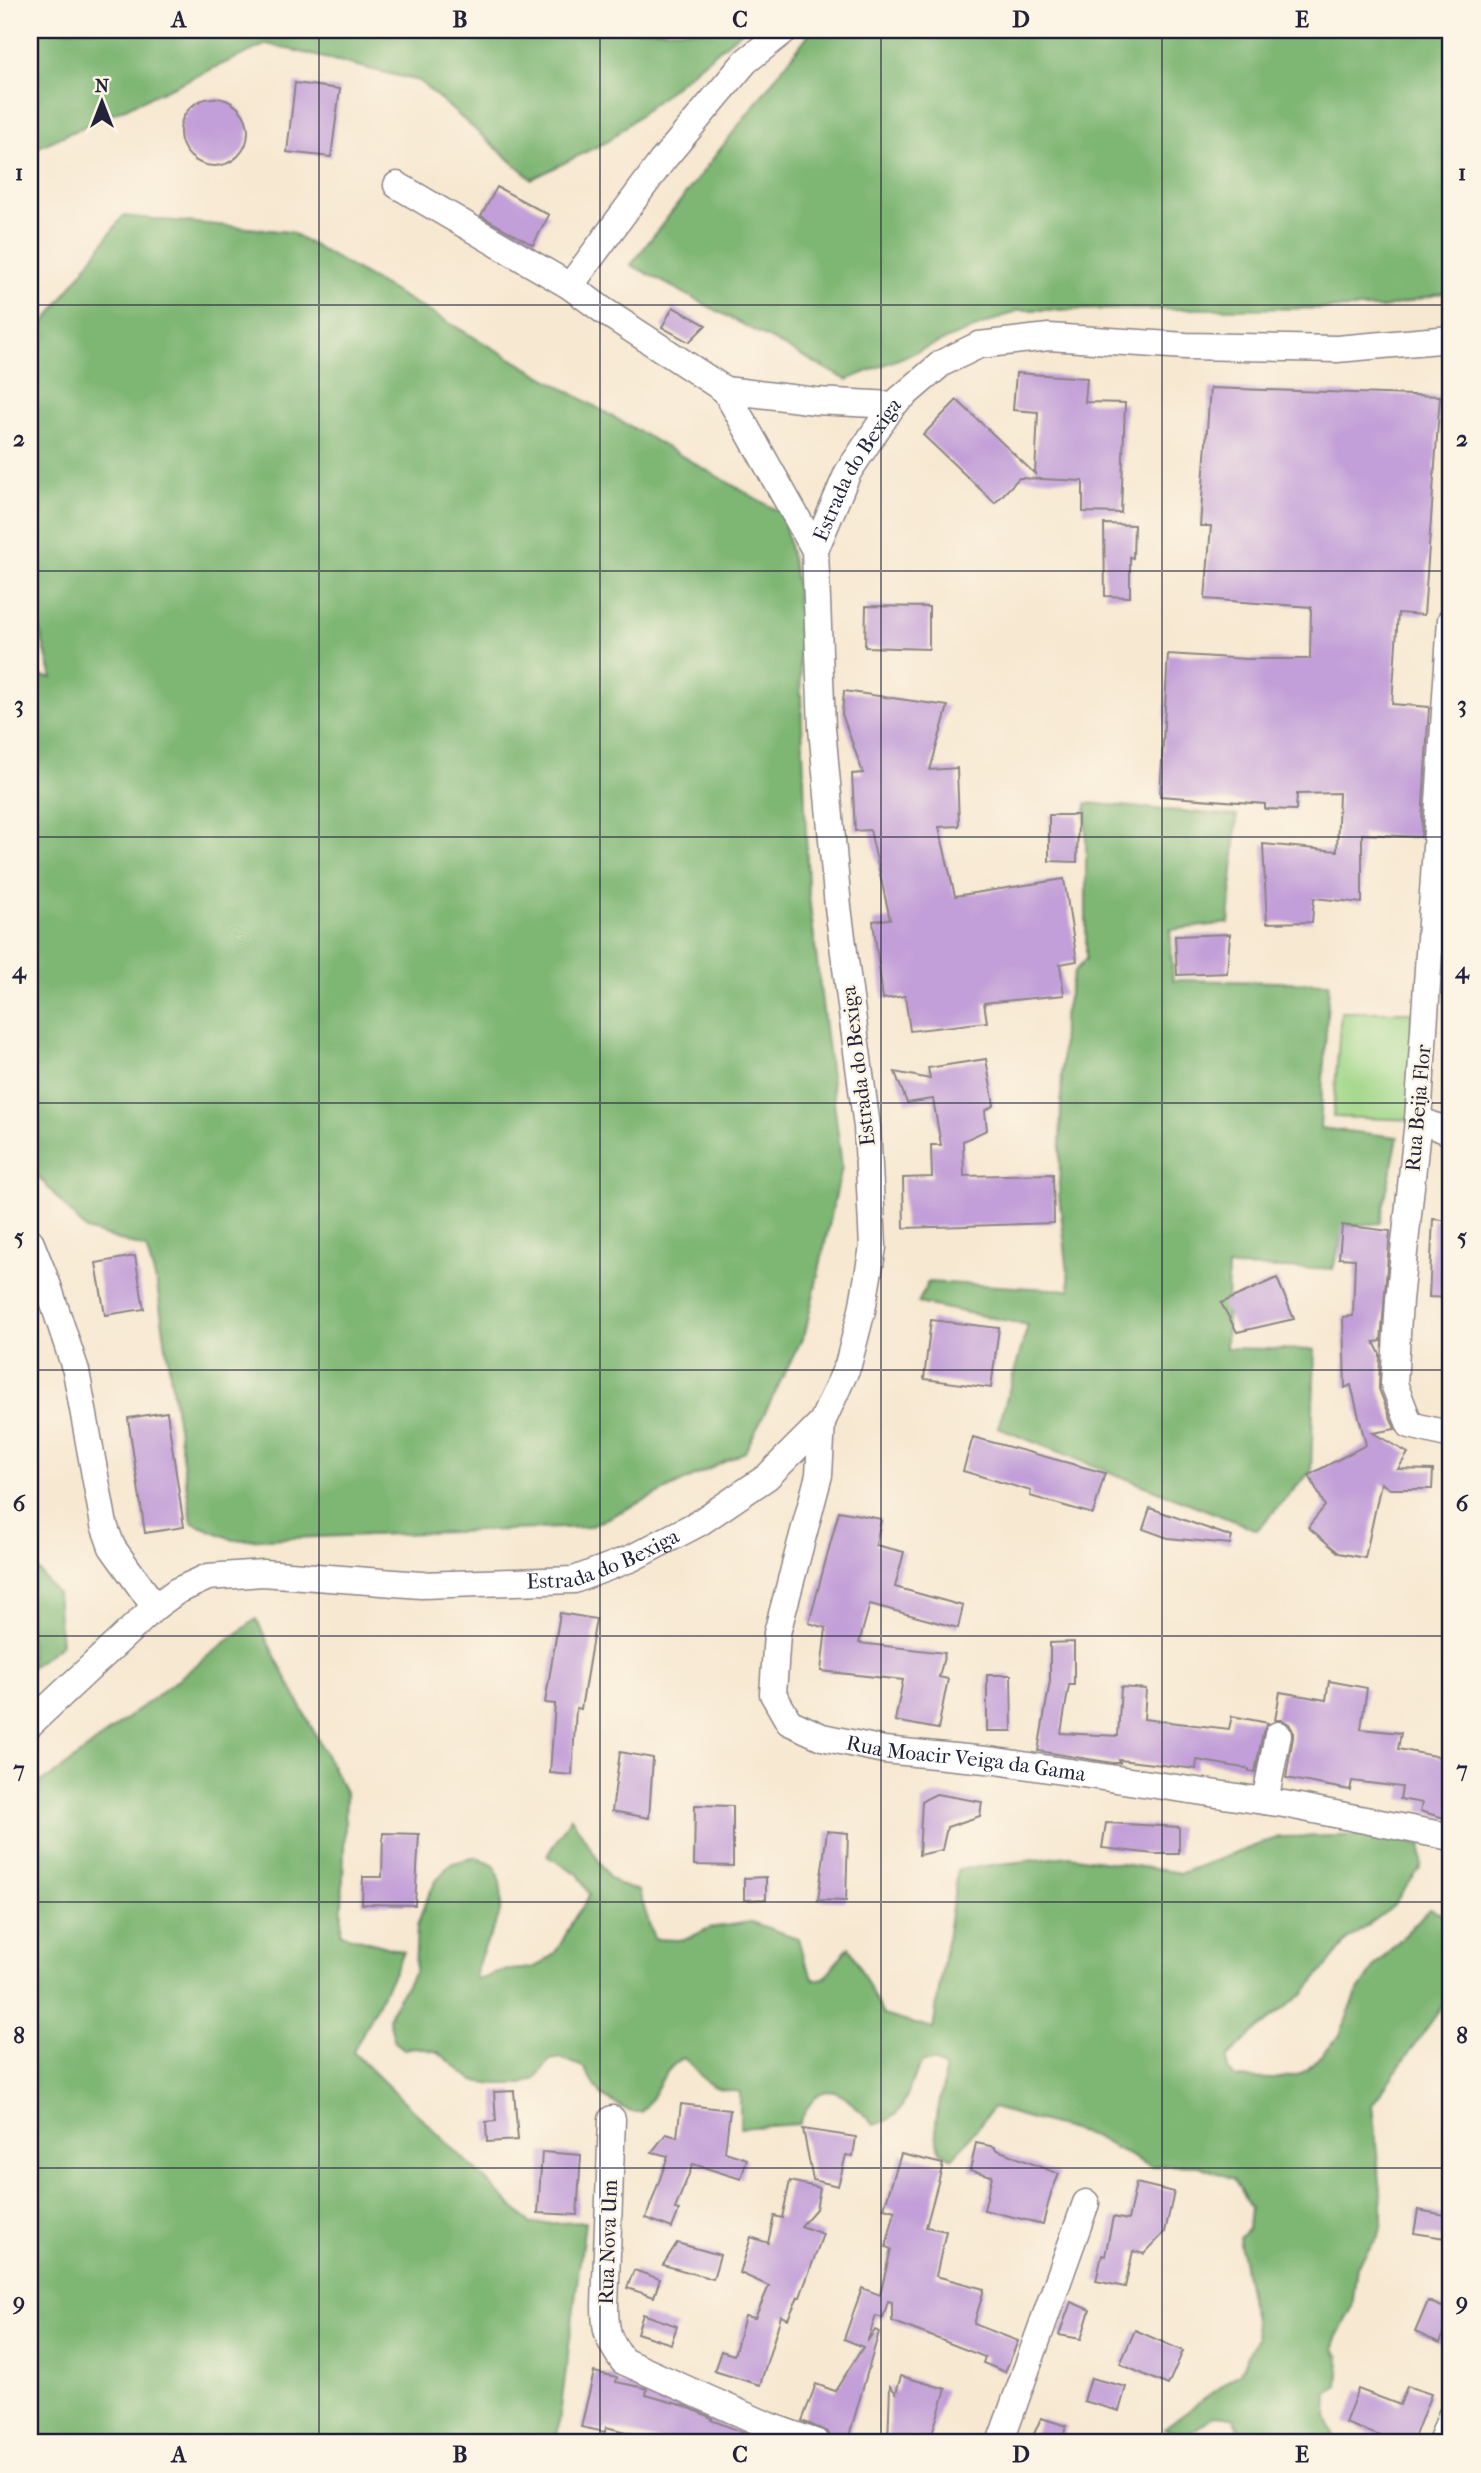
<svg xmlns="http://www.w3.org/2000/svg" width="1481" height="2473" viewBox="0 0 1481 2473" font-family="'IM FELL French Canon',serif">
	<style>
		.green { fill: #9ed586; stroke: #607c60; stroke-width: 2 }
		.forest { fill: #7eb673; stroke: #506c57; stroke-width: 2 }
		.building { fill: #c29fd8 }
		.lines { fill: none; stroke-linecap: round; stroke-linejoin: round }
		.minor-casing { stroke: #8c8586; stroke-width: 29 }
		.minor { stroke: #fff; stroke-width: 26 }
		.grid { fill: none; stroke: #22223b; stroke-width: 2; stroke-opacity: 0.55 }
		.labels { text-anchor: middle; stroke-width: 5; stroke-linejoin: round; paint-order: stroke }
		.street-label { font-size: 21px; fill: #22223b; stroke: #fcf5e5 }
		.neatline { fill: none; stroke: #22223b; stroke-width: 2.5 }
		.grid-label { font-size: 23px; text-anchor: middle; font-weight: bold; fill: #22223b }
	</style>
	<rect width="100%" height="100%" fill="#fcf5e5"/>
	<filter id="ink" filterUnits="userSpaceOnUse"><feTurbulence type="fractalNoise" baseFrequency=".0143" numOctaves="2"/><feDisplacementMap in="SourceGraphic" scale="14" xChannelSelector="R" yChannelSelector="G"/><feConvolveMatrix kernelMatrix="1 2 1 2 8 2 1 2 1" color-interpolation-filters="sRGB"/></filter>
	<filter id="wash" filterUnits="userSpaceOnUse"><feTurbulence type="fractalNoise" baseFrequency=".00686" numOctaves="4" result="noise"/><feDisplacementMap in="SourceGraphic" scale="28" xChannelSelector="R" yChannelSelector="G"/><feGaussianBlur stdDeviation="1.57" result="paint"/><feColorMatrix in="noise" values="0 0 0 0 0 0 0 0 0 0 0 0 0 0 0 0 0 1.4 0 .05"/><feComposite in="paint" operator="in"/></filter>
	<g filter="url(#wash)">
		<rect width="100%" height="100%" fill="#f7e8d1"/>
		<polygon class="green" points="1341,1012 1411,1012 1418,1120 1333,1117"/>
		<g class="forest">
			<polygon points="30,30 743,30 608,141 532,179 419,81 267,44 30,151"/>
			<polygon points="812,30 1451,30 1451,291 1384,308 1019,310 847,380 631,265"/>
			<polygon points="123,216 290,232 783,514 797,585 808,888 842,1167 805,1333 745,1452 589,1527 234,1540 192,1523 157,1285 146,1248 86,1230 30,1167 30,675 52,678 30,592 30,380 40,329"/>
			<polygon points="1086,803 1237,816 1229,923 1170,930 1173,980 1329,983 1320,1128 1398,1137 1380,1223 1344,1226 1333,1269 1228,1267 1226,1348 1315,1350 1311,1471 1257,1530 998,1428 1028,1325 918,1303 928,1282 1070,1290 1059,1195 1063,1020 1074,972 1086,959"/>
			<polygon points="32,1563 57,1594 61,1645 30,1668 30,1564"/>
			<polygon points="256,1619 346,1794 341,1934 404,1952 353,2052 531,2224 585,2222 557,2439 563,2443 30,2443 30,1787 52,1776"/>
			<path d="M571 1817 609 1877 620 1885 639 1891 654 1939 678 1940 689 1938 709 1928 751 1922 798 1938 804 1960 814 1980 824 1978 849 1946 883 2015 933 2029 958 1869 1069 1856 1181 1873 1279 1837 1391 1835 1422 1846 1421 1867 1391 1908 1349 1939 1305 1992 1254 2032 1228 2057V2070L1235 2078 1274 2079 1297 2075 1307 2070 1340 2035 1356 1995 1376 1965 1429 1909 1451 1918V1994L1372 2105 1382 2201V2224L1379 2235 1357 2266 1352 2308 1336 2338 1334 2349 1340 2357 1338 2387 1328 2393 1327 2416 1336 2443H1246L1234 2418 1213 2416 1185 2437 1164 2428 1240 2372 1257 2337 1239 2238 1248 2229 1250 2208 1234 2179 1199 2166 1164 2165 1151 2167 1093 2136 993 2108 953 2158 941 2152C927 2120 946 2099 944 2069L935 2062H923C902 2089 914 2114 874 2125 858 2110 833 2075 813 2100 806 2109 802 2114 799 2124L740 2128V2092C729 2090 716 2090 707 2082 698 2075 694 2065 683 2058 661 2070 658 2094 641 2112H631L602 2096 583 2067 561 2058 550 2060 535 2079 522 2084H496L474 2081 438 2052 416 2047 404 2049 395 2042 389 2020 391 2010 415 1971 417 1926 425 1903 436 1881 450 1864 476 1857 495 1866C516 1921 481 1932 475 1979 488 1979 485 1977 495 1973 507 1968 522 1971 534 1967 559 1958 563 1937 575 1917 581 1907 586 1906 589 1894L578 1874 547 1856Z"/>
		</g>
		<g id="blocks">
			<g class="building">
				<polygon points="295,83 340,89 331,157 287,152"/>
				<circle cx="214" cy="132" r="34"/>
				<polygon points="497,187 549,215 533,245 481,216"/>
				<polygon points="673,307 706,325 689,342 662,327"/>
				<polygon points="1016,373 1087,378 1085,402 1125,403 1121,513 1083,512 1083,481 1019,478 995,503 923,435 957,400 1035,474 1038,412 1013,410"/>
				<polygon points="1210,388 1440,396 1424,615 1398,613 1392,704 1429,707 1421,837 1362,834 1362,903 1314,898 1312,922 1267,923 1263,844 1337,851 1339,793 1297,794 1296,810 1265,809 1265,804 1160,796 1168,654 1247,659 1310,659 1311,607 1205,599 1211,526 1200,526"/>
				<polygon points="1104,524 1134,525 1133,558 1130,557 1130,597 1105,596"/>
				<polygon points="866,606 929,607 929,649 865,647"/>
				<polygon points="844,691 948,706 930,770 957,768 959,826 939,827 955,896 1064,879 1077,961 1060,964 1064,995 984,1003 987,1022 910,1031 905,996 883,999 873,921 890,919 870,830 855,831 852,774 863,773 842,714"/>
				<polygon points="1049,815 1078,815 1077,862 1049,861"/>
				<polygon points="1230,934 1227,973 1177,975 1175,936"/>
				<polygon points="986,1059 994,1105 985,1111 987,1130 963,1141 964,1176 1053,1174 1054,1223 904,1228 903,1178 932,1177 931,1145 941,1145 933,1099 907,1103 895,1072 930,1079 928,1068"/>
				<polygon points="1433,1219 1451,1221 1451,1298 1429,1297"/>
				<polygon points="1342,1225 1390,1231 1381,1341 1374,1342 1380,1354 1379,1389 1395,1429 1373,1433 1408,1453 1398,1469 1433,1470 1432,1489 1390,1489 1381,1483 1365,1558 1339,1553 1308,1527 1325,1506 1309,1475 1366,1445 1351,1385 1345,1388 1343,1317 1353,1316 1355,1259 1339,1258"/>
				<polygon points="135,1256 144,1309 105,1315 96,1263"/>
				<polygon points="1277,1278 1294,1319 1237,1332 1221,1303"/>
				<polygon points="931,1320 999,1328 991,1388 924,1379"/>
				<polygon points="167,1412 184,1527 145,1533 128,1418"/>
				<polygon points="973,1437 1105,1473 1093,1514 1030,1496 1031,1491 963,1471"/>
				<polygon points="1150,1508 1232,1537 1230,1544 1168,1538 1143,1529"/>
				<polygon points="839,1511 881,1519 876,1545 904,1552 895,1587 963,1606 958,1628 870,1604 859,1643 945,1653 939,1677 948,1679 938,1729 895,1721 903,1680 821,1671 826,1628 809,1623"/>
				<polygon points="560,1613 596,1619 581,1709 576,1708 572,1775 550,1773 555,1704 545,1703"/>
				<polygon points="1074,1642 1074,1685 1069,1685 1061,1733 1118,1736 1121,1687 1146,1689 1144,1719 1229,1729 1232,1716 1268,1723 1263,1732 1255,1772 1249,1771 1249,1769 1197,1760 1196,1769 1119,1760 1120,1763 1113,1763 1038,1751 1050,1681 1050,1643"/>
				<polygon points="987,1675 1011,1675 1012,1731 987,1731"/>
				<polygon points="1329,1681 1367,1688 1361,1729 1401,1733 1398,1749 1451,1759 1451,1820 1420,1811 1422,1803 1400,1799 1402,1787 1352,1781 1350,1790 1286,1778 1293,1737 1293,1731 1289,1724 1282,1720 1275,1720 1280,1692 1326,1700"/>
				<polygon points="620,1752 653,1758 649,1818 612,1811"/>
				<polygon points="936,1794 982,1802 980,1816 947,1827 942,1850 919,1855 922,1801"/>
				<polygon points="695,1805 733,1806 733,1866 694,1865"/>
				<polygon points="1106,1823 1179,1827 1179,1854 1154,1854 1102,1848"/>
				<polygon points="827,1831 848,1833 846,1901 818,1900"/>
				<polygon points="383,1833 419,1834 415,1905 362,1904 363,1877 382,1877"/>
				<polygon points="766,1877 766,1899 744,1900 744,1878"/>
				<polygon points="514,2091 518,2140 487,2142 486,2122 496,2121 494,2092"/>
				<polygon points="681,2104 730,2110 725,2152 747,2159 741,2179 693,2164 675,2209 679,2210 672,2228 646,2218 668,2156 652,2152 666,2134 677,2137"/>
				<polygon points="803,2129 856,2137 853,2156 846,2155 838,2186 813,2180"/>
				<polygon points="976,2143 995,2147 995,2149 1059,2174 1051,2193 1043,2224 984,2210 992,2176 970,2170"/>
				<polygon points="542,2152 581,2155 577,2215 538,2213"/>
				<polygon points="901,2154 943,2164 926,2227 946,2231 936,2276 984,2289 974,2324 1018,2341 1005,2372 983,2363 985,2357 892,2321 892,2302 888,2301 883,2318 876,2316 867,2342 875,2330 879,2332 847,2443 832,2443 828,2432 802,2421 816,2384 835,2391 863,2347 844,2339 862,2288 880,2295 891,2249 886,2247 895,2211 884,2208"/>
				<polygon points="790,2181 820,2188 816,2209 801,2226 823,2234 800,2297 798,2297 788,2319 781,2316 760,2385 714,2371 721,2351 734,2355 745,2316 755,2318 769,2286 740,2273 751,2237 768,2243 774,2216 782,2218"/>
				<polygon points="1136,2183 1174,2192 1165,2232 1144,2254 1133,2251 1125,2287 1096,2281 1102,2255 1105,2256 1113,2217 1128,2220"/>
				<polygon points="1418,2210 1451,2216 1451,2239 1414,2233"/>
				<polygon points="677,2243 720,2255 713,2279 663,2265"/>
				<polygon points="634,2270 660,2279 654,2297 627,2288"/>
				<polygon points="1428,2301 1451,2311 1440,2343 1415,2332"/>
				<polygon points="1071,2302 1090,2310 1081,2339 1059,2335"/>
				<polygon points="643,2314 677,2326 671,2344 637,2333"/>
				<polygon points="1135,2330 1183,2351 1168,2385 1120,2364"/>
				<polygon points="594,2372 617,2377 616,2382 645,2388 647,2389 646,2395 685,2406 712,2418 711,2420 771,2443 669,2443 606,2427 605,2432 581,2427"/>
				<polygon points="901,2376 946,2389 929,2443 888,2443 890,2386 896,2393"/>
				<polygon points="1091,2378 1126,2387 1119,2411 1084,2401"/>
				<polygon points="1407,2386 1431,2394 1412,2443 1399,2443 1345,2423 1358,2389 1400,2405"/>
				<polygon points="1041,2418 1067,2426 1060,2443 1030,2443"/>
			</g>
		</g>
	</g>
	<g filter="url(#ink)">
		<use href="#blocks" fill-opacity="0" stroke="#8c8586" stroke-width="2"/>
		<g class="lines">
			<g class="minor-casing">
				<g id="minor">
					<polyline points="397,185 570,286 604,311 725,390 816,401 893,405"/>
					<polyline points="570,286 662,161 746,61 785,30"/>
					<polyline points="725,390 815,550"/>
					<polyline points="1451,620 1418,1120 1399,1300 1394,1384 1410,1425 1451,1435"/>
					<polyline points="1418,1120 1451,1132"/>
					<polyline points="30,1241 48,1286 76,1371 104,1525 112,1547 155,1607"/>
					<path id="s1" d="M822 1422 819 1475 777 1633 773 1694 789 1722 822 1737 884 1750 996 1761 1284 1804 1451 1837"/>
					<path id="s2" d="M30 1724 155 1607 177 1591 208 1577 263 1573 421 1585 574 1580 632 1558 699 1523 767 1477 822 1422 848 1365 862 1310 873 1247 867 1127 838 907 822 728 815 550 848 472 893 405 942 363 979 345 1049 337 1186 346 1337 349 1451 339"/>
					<polyline points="1265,1801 1278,1735"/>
					<path d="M612 2119 605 2306C605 2331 608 2340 623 2361L769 2426 817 2443"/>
					<polyline points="1000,2443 1086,2203"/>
					<polyline points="1441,2443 1451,2416"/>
				</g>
			</g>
			<use href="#minor" class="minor"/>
		</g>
	</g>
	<path class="grid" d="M319 30V2443M600 30V2443M881 30V2443M1162 30V2443M30 305H1451M30 571H1451M30 837H1451M30 1103H1451M30 1370H1451M30 1636H1451M30 1902H1451M30 2168H1451"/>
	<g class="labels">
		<g class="street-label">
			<text dy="7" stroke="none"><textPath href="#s2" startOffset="1871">Estrada do Bexiga</textPath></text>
			<text transform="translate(858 1066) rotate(-97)" y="7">Estrada do Bexiga</text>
			<text transform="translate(1418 1108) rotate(-85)" y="7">Rua Beija Flor</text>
			<text dy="7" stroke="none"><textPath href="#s2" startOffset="632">Estrada do Bexiga</textPath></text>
			<text dy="7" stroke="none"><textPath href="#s1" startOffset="492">Rua Moacir Veiga da Gama</textPath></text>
			<text transform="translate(608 2242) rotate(-88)" y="7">Rua Nova Um</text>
		</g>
	</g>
	<rect width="1481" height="2473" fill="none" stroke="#fcf5e5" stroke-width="77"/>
	<g transform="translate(102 102)" stroke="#fcf5e5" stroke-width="5" paint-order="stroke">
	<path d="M0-5L12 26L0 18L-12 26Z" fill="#22223b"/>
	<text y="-10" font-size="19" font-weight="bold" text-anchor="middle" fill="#22223b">N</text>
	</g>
	<rect x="38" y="38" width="1404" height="2396" class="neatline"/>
	<g class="grid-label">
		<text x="179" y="27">A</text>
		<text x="460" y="27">B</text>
		<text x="740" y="27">C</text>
		<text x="1021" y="27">D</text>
		<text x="1302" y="27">E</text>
		<text x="19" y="180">1</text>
		<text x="1462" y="180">1</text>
		<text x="19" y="446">2</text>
		<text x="1462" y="446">2</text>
		<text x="19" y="712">3</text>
		<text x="1462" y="712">3</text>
		<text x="19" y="978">4</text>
		<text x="1462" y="978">4</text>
		<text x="19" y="1244">5</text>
		<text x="1462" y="1244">5</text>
		<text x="19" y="1511">6</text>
		<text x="1462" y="1511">6</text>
		<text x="19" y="1777">7</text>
		<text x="1462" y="1777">7</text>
		<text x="19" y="2043">8</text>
		<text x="1462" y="2043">8</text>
		<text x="19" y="2309">9</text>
		<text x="1462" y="2309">9</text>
		<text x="179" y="2462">A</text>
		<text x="460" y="2462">B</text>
		<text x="740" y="2462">C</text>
		<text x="1021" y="2462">D</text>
		<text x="1302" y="2462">E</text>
	</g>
</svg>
